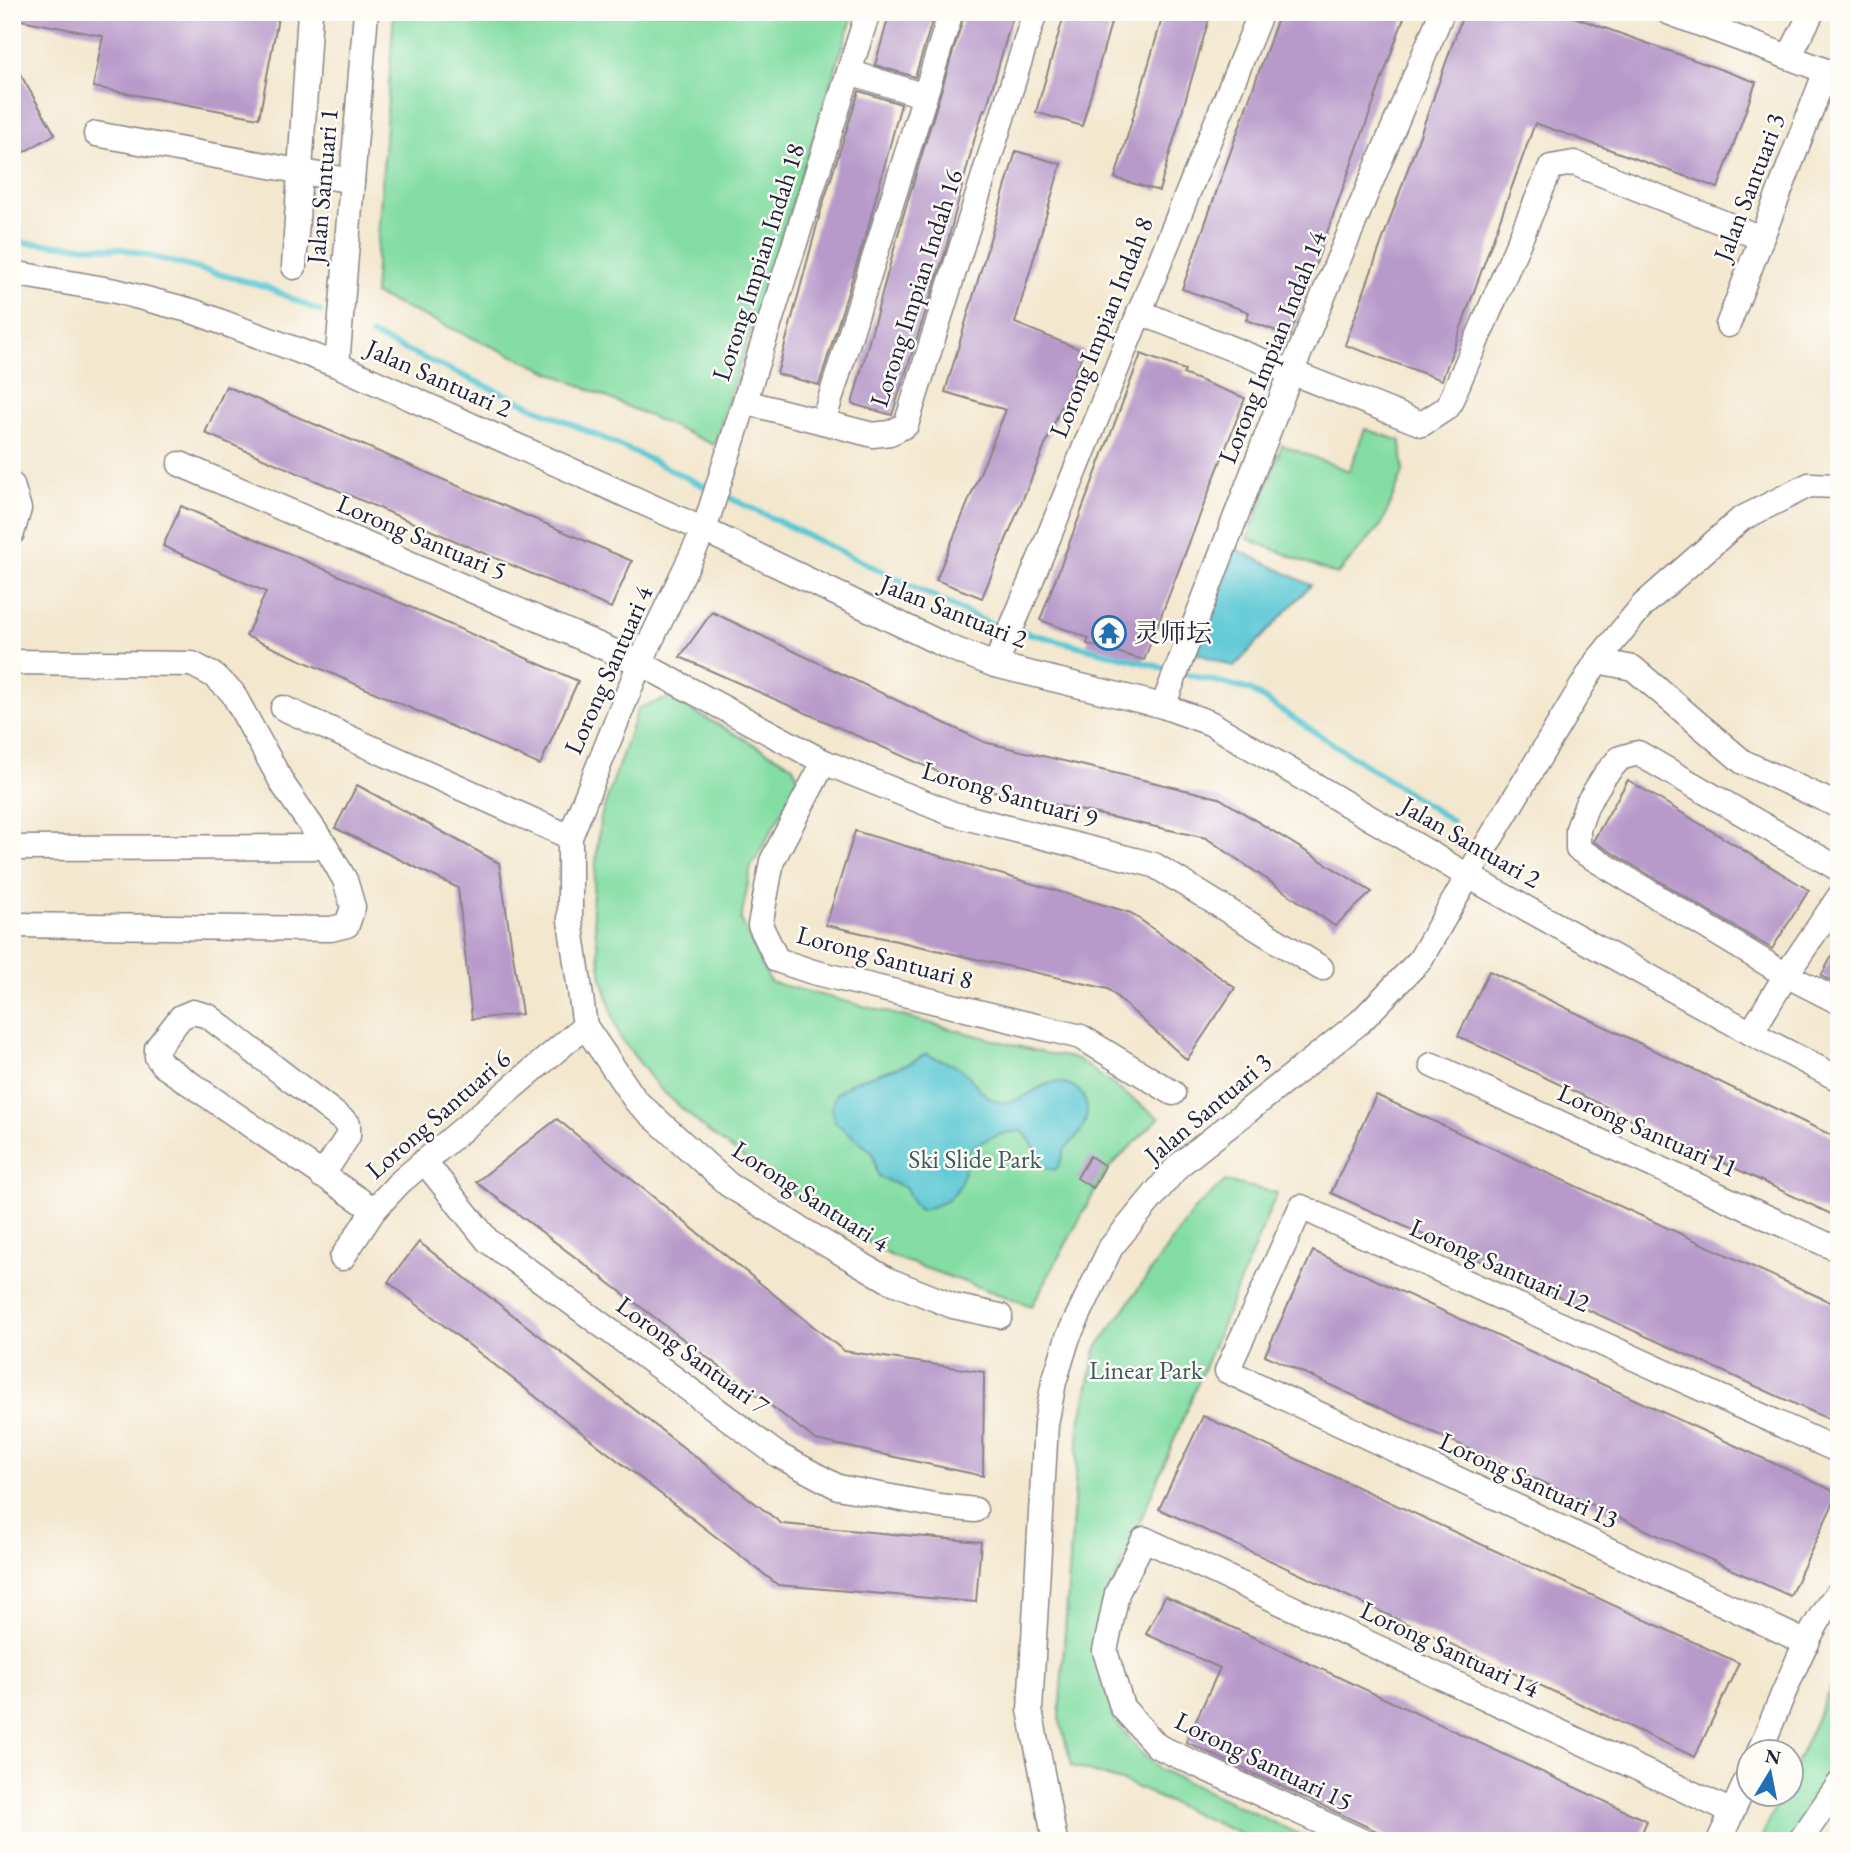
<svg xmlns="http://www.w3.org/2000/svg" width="1851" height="1853" viewBox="0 0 1851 1853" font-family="'EB Garamond','Noto Serif SC',serif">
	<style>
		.green { fill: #83dda3; stroke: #52806f; stroke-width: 2 }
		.water { fill: #5cc8d4; stroke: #3f7588; stroke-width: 2 }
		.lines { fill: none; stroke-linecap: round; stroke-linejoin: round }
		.stream { stroke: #5cc8d4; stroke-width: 6 }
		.building { fill: #b89aca }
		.minor-casing { stroke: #8a8484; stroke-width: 27 }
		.minor { stroke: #fff; stroke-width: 24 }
		.labels { text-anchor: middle; stroke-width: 5; stroke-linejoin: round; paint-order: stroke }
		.street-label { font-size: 26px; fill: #22223b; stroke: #fdfcf7 }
		.poi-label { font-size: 26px; fill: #22223b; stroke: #fdfcf7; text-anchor: start }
		.park-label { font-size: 26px; fill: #3f5a5a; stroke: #fdfcf7 }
	</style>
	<rect width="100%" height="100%" fill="#fdfcf7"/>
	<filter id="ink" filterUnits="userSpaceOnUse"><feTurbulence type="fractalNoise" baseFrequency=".0143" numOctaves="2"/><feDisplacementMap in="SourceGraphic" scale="14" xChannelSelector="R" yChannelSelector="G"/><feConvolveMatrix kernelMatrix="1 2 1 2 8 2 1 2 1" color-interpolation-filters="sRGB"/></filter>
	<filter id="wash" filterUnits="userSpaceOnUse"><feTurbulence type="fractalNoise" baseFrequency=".00686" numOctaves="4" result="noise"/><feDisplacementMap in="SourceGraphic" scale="28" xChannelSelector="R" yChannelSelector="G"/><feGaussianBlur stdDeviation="1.57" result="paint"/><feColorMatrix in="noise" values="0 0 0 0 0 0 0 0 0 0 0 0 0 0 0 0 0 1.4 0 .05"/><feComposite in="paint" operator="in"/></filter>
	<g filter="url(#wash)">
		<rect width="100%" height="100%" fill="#f3e7ce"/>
		<g class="green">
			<polygon points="394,12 854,12 714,445 374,294"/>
			<polygon points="1365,429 1401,441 1403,472 1382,524 1337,575 1248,539 1282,445 1349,471"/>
			<polygon points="669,698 792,765 800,780 751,867 741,920 770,982 1045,1053 1077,1059 1159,1118 1106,1171 1032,1306 891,1256 801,1200 706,1130 659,1088 619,1036 602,978 592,905 600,820 638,708"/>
			<polygon points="1225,1181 1277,1193 1096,1627 1112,1716 1141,1753 1159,1769 1313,1841 1256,1841 1124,1782 1072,1766 1059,1718 1079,1428 1096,1349 1193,1211"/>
			<polygon points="1839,1669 1839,1779 1792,1841 1768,1841 1761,1838 1782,1794 1792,1794 1792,1772"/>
		</g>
		<g class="water">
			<polygon points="1236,549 1311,585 1234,667 1196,653"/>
			<path d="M926 1054C937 1059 951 1063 961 1069 975 1079 983 1102 1003 1102 1020 1103 1033 1089 1048 1084 1058 1081 1071 1083 1078 1090 1093 1104 1087 1125 1075 1139 1071 1143 1066 1146 1064 1151 1061 1159 1062 1163 1055 1170L1042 1167 1033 1145 1023 1131C1001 1132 983 1138 966 1153 964 1159 965 1165 964 1171 960 1196 943 1205 920 1210L913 1204 906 1188 881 1178 877 1173 873 1153 835 1122 831 1109 836 1094 853 1082 910 1063Z"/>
		</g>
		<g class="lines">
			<g class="stream">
				<polyline points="12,242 123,249 264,286 321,312"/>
				<polyline points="372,335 634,452 712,490"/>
				<polyline points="722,494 988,623 1006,628"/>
				<polyline points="1017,630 1172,670"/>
				<polyline points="1183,673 1250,690 1452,821"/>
			</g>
		</g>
		<g id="blocks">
			<g class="building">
				<polygon points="21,12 245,12 278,18 259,118 93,87 103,36 21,20"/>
				<polygon points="890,12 935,12 915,77 875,65"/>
				<polygon points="965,12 1014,12 986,110 984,109 975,137 945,252 892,415 852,404 902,220"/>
				<polygon points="1065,12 1114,12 1082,126 1036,112"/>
				<polygon points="1164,12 1211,12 1159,191 1115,178"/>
				<polygon points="1280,12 1406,12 1290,336 1246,320 1249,312 1182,289"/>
				<polygon points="1464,12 1560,12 1756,82 1718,188 1535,123 1442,380 1345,345"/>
				<polygon points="12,60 55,134 12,159"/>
				<polygon points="859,91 901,104 867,231 819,385 777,374 821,210"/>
				<polygon points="1016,151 1061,164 1015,323 1084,351 982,598 936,580 1006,410 945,392"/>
				<polygon points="1141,354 1185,370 1183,374 1245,398 1144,660 1087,644 1089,638 1040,620"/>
				<polygon points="226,386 632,561 611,608 205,433"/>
				<polygon points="181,506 578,681 540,765 246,636 266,592 163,546"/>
				<polygon points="712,612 984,742 1219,798 1372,892 1335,926 1206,838 970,786 680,657"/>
				<polygon points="1628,780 1809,890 1772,949 1593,841"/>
				<polygon points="357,785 499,863 522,1014 472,1019 458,888 335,828"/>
				<polygon points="855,831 1131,913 1235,988 1187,1060 1108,989 826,925"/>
				<polygon points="1839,943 1839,985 1821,976"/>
				<polygon points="1489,971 1839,1139 1839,1218 1458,1036"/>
				<polygon points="1376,1095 1839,1306 1839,1424 1331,1193"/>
				<polygon points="557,1119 844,1351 984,1372 983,1476 816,1440 476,1182"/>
				<polygon points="1090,1156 1105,1166 1093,1188 1077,1178"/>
				<polygon points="419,1242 782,1524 981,1542 976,1602 778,1585 388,1282"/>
				<polygon points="1313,1251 1838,1493 1790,1596 1265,1355"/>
				<polygon points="1203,1416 1739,1663 1695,1757 1159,1509"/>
				<polygon points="1165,1596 1647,1821 1638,1841 1398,1841 1186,1742 1220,1668 1146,1634"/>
			</g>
		</g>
	</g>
	<g filter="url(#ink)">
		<use href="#blocks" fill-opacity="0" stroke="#8a8484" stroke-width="2"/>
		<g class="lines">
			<g class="minor-casing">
				<g id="minor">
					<polyline points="868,12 704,530 640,663 570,837 570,920 585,1026 636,1101 729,1185 804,1231 888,1280 953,1306 1000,1316"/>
					<polyline points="1668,12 1826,71 1839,73"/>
					<polyline points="1789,57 1812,12"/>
					<polyline points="849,72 925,96"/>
					<polyline points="96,134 352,181"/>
					<polyline points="294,267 310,12"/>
					<polyline points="12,273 116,291 192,311 337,365 704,530 946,646 995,665 1163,706 1210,723 1468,876 1751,1033 1839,1079"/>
					<polyline points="1139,312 1422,424 1448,407 1551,167 1574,163 1761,238"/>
					<polyline points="1728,325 1826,71"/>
					<polyline points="337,365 366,12"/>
					<polyline points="745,402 873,435 890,433 906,425 1035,12"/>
					<polyline points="823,422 951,12"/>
					<polyline points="180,464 640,663 824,762 953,814 1154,865 1321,968"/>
					<polyline points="12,485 19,509 12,533"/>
					<polyline points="1597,661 1633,668 1743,762 1839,806"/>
					<polyline points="12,662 192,664 213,675 232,692 284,786 326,847 345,880 353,907 347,925 331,929 12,925"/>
					<polyline points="995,665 1017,615 1261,12"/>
					<polyline points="1163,706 1291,373 1442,12"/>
					<polyline points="283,708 570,837"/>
					<polyline points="824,762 772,861 760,925 777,960 813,972 1081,1037 1173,1093"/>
					<polyline points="12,848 326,847"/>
					<polyline points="1839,869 1638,753 1620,758 1605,775 1587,804 1578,829 1578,849 1786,975 1839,1002"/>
					<polyline points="1751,1033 1786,975 1839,897"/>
					<polyline points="1432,1065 1839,1250"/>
					<polyline points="424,1161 488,1241 778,1455 838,1487 939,1506 975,1510"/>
					<polyline points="322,1176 348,1136 348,1124 208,1016 193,1012 181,1017 157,1048 157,1057 163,1065 374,1210"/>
					<polyline points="342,1258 374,1210 399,1183 585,1026"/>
					<polyline points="1807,1643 1227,1371 1301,1207 1839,1451"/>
					<path d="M1759 1752C1779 1707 1807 1626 1839 1592"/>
					<polyline points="1055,1841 1030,1710 1046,1424 1054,1382 1068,1337 1111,1247 1178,1166 1360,1022 1420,960 1468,876 1597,661 1643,605 1741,519 1809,485 1839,486"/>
					<polyline points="1362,1841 1157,1746 1122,1707 1105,1651 1117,1593 1144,1539 1732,1812"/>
					<polyline points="1719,1841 1750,1773"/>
					<polyline points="1800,1841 1839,1784"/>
				</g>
			</g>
			<use href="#minor" class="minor"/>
		</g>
	</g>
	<defs>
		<g id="temple-ring" transform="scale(1.75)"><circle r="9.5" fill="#fdfcf7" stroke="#1f6fb2" stroke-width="1.5"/><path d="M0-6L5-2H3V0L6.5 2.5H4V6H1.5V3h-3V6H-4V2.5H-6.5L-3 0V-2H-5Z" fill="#1f6fb2"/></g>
	</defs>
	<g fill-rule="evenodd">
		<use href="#temple-ring" x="1109" y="633"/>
	</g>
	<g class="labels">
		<g class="street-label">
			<text transform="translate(322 186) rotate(-85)" y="9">Jalan Santuari 1</text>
			<text transform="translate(1749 187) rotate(-69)" y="9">Jalan Santuari 3</text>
			<text transform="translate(758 262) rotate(-72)" y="9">Lorong Impian Indah 18</text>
			<text transform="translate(916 288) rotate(-72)" y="9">Lorong Impian Indah 16</text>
			<text transform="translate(1101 327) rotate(-68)" y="9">Lorong Impian Indah 8</text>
			<text transform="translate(1272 347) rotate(-68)" y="9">Lorong Impian Indah 14</text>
			<text transform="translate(439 378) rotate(24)" y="9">Jalan Santuari 2</text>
			<text transform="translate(422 537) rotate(23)" y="9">Lorong Santuari 5</text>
			<text transform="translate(954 611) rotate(22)" y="9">Jalan Santuari 2</text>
			<text transform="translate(608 670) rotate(-66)" y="9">Lorong Santuari 4</text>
			<text transform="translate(1010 794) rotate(16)" y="9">Lorong Santuari 9</text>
			<text transform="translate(1471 842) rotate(30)" y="9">Jalan Santuari 2</text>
			<text transform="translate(885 957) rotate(15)" y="9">Lorong Santuari 8</text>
			<text transform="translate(1208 1108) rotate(-40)" y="9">Jalan Santuari 3</text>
			<text transform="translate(438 1114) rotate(-41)" y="9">Lorong Santuari 6</text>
			<text transform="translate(1648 1130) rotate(24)" y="9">Lorong Santuari 11</text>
			<text transform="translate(811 1196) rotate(33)" y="9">Lorong Santuari 4</text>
			<text transform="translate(1500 1265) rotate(24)" y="9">Lorong Santuari 12</text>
			<text transform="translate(693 1355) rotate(36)" y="9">Lorong Santuari 7</text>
			<text transform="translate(1529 1480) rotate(25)" y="9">Lorong Santuari 13</text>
			<text transform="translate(1450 1649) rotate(25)" y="9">Lorong Santuari 14</text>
			<text transform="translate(1264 1761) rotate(26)" y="9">Lorong Santuari 15</text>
		</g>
		<g class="poi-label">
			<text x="1134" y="642">灵师坛</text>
		</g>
		<g class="park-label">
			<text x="975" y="1168">Ski Slide Park</text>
			<text x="1146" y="1379">Linear Park</text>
		</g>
	</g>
	<rect width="1851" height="1853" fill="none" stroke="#fdfcf7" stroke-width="42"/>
	<g transform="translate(1770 1773) rotate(10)"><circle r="33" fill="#fdfcf7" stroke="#a5a5ac" stroke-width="2"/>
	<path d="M0-5L12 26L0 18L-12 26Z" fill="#1f6fb2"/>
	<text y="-10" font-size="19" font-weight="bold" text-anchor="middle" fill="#22223b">N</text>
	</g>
</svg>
